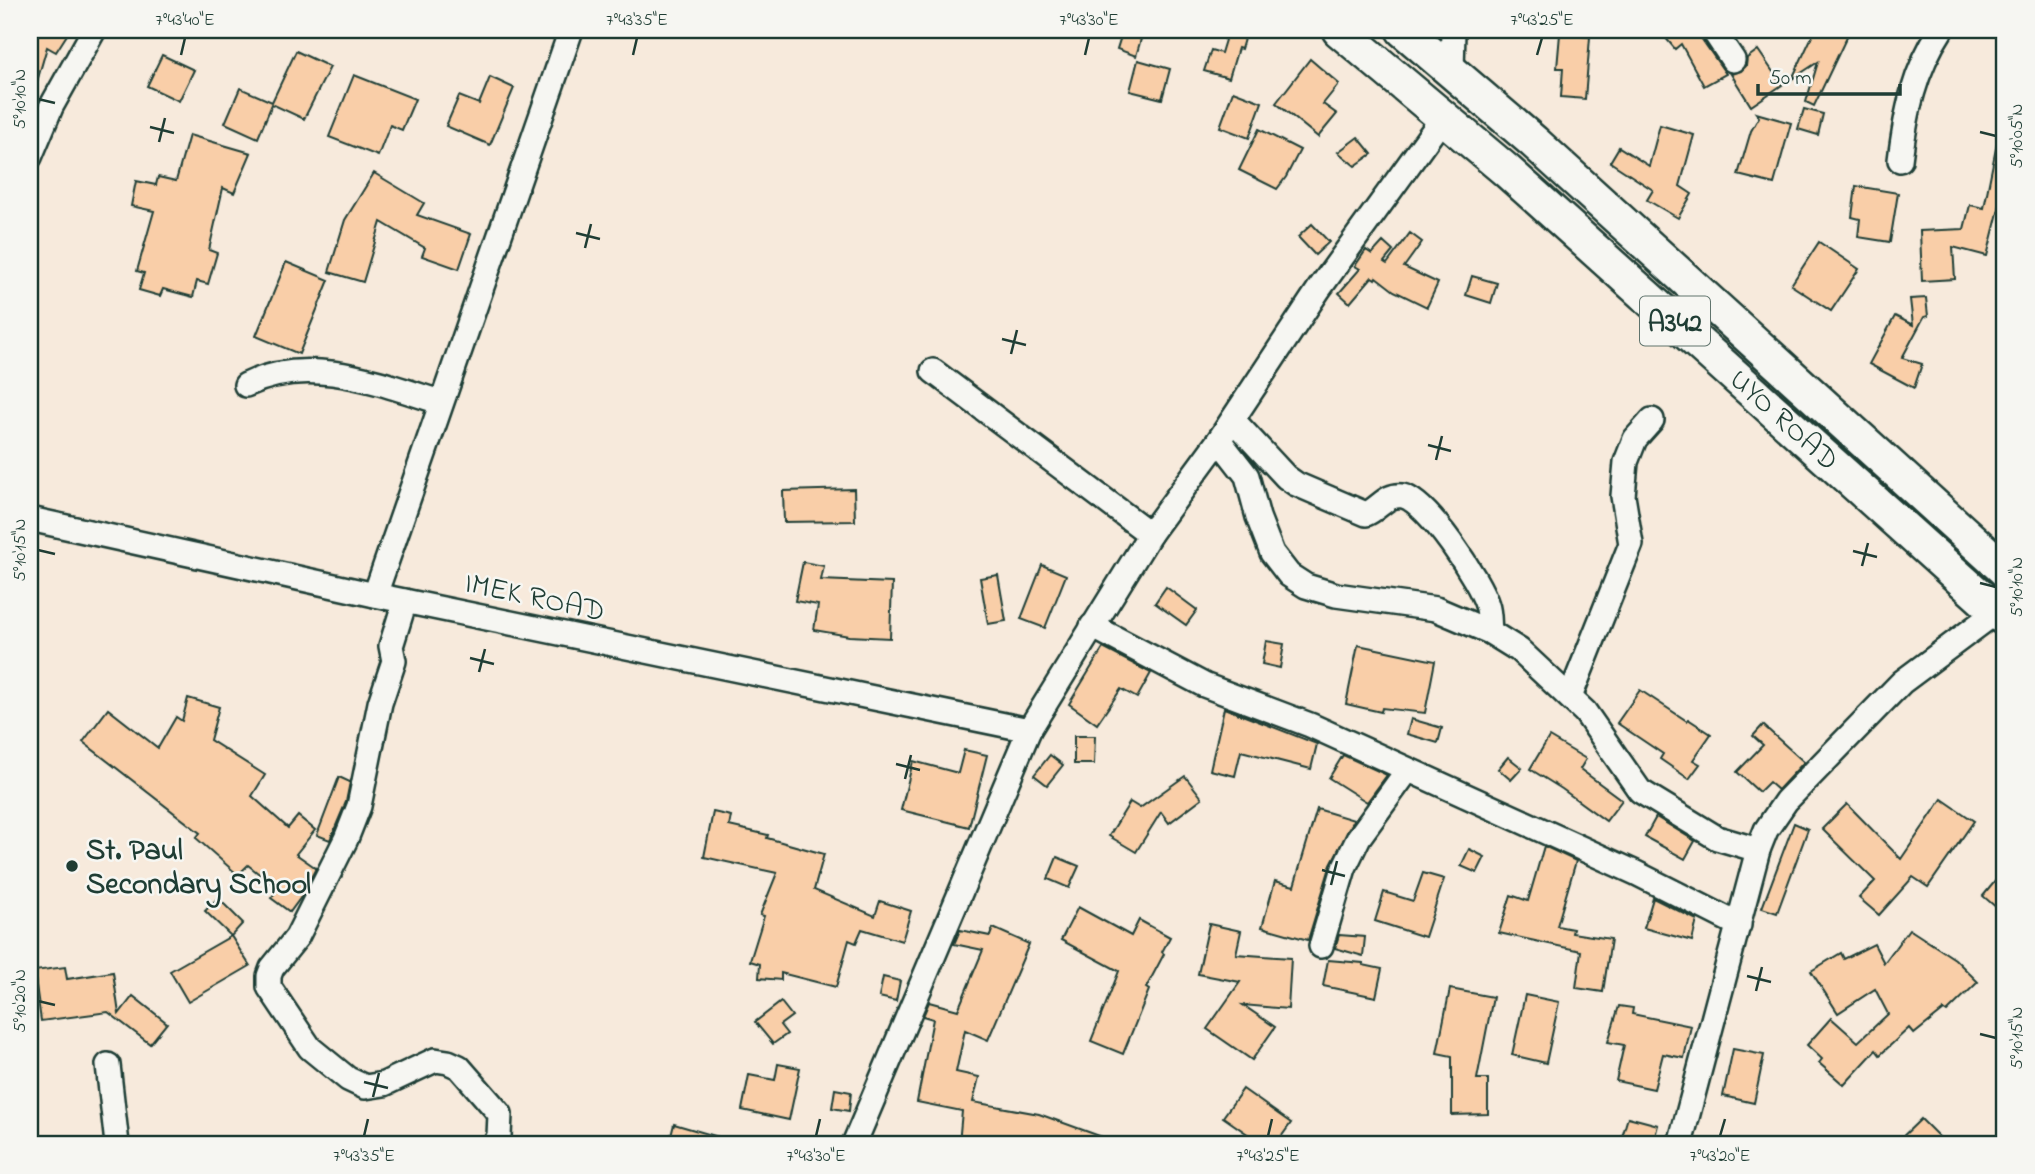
<svg xmlns="http://www.w3.org/2000/svg" width="2035" height="1174" viewBox="0 0 2035 1174" font-family="'Indie Flower',sans-serif">
	<style>
		.building { fill: #f9cea8; stroke: #1f3d34; stroke-width: 2 }
		.lines { fill: none; stroke-linecap: round; stroke-linejoin: round }
		.minor-casing { stroke: #1f3d34; stroke-width: 28 }
		.highway-casing { stroke: #1f3d34; stroke-width: 38 }
		.minor { stroke: #f6f6f2; stroke-width: 23 }
		.highway { stroke: #f6f6f2; stroke-width: 33 }
		.ticks { fill: none; stroke: #1f3d34; stroke-width: 2.5 }
		.poi-dot { fill: #1f3d34; stroke: #f6f6f2; stroke-width: 2.5 }
		.labels { text-anchor: middle; stroke-width: 5; stroke-linejoin: round; paint-order: stroke }
		.shield { fill: #f6f6f2; stroke: #60746d; stroke-width: 2 }
		.shield-label { font-size: 28px; font-weight: bold; fill: #1f3d34 }
		.street-label { font-size: 30px; fill: #1f3d34; stroke: #f6f6f2 }
		.poi-label { font-size: 30px; font-weight: bold; fill: #1f3d34; stroke: #f6f6f2; text-anchor: start }
		.neatline { fill: none; stroke: #1f3d34; stroke-width: 2.5 }
		.ticks-label { font-size: 18px; text-anchor: middle; fill: #1f3d34 }
	</style>
	<rect width="100%" height="100%" fill="#f7eadc"/>
	<filter id="ink" filterUnits="userSpaceOnUse"><feTurbulence type="fractalNoise" baseFrequency=".0143" numOctaves="2"/><feDisplacementMap in="SourceGraphic" scale="14" xChannelSelector="R" yChannelSelector="G"/><feConvolveMatrix kernelMatrix="1 2 1 2 8 2 1 2 1" color-interpolation-filters="sRGB"/></filter>
	<g filter="url(#ink)">
		<g class="building">
			<polygon points="30,30 70,30 56,52 47,47 34,92 30,91"/>
			<polygon points="1228,30 1246,32 1241,49 1238,48 1229,78 1204,71 1211,50 1221,53"/>
			<polygon points="1659,30 1699,30 1701,38 1726,74 1704,86 1681,44 1675,49"/>
			<polygon points="1815,30 1850,30 1814,106 1806,102 1818,62 1792,79"/>
			<polygon points="1122,33 1141,39 1136,56 1117,49"/>
			<polygon points="1560,34 1590,37 1585,99 1561,97 1563,68 1557,68"/>
			<polygon points="1758,50 1782,85 1751,106 1731,74 1741,71 1746,66 1747,58"/>
			<polygon points="296,51 330,67 304,119 272,104 258,138 225,123 240,88 272,102"/>
			<polygon points="162,55 194,70 179,101 147,86"/>
			<polygon points="1310,59 1339,84 1323,104 1337,114 1318,137 1276,103"/>
			<polygon points="1138,60 1170,69 1162,99 1130,91"/>
			<polygon points="354,75 415,99 402,130 390,125 378,156 329,137"/>
			<polygon points="490,77 514,88 490,145 446,126 459,96 479,104"/>
			<polygon points="1233,91 1262,102 1249,138 1220,127"/>
			<polygon points="1804,109 1823,114 1818,135 1798,129"/>
			<polygon points="1756,113 1791,123 1774,184 1738,175 1751,131 1759,117"/>
			<polygon points="1660,125 1694,135 1680,186 1692,194 1678,218 1647,200 1653,190 1610,162 1619,147 1649,166"/>
			<polygon points="1259,129 1300,150 1286,177 1277,189 1239,170"/>
			<polygon points="189,135 251,153 234,193 223,188 209,250 217,253 208,284 197,281 193,297 163,289 160,296 139,290 144,273 137,271 154,211 131,206 136,181 156,185 158,177 176,181"/>
			<polygon points="1358,137 1372,154 1355,166 1338,152"/>
			<polygon points="1998,138 2005,139 2005,185 1987,256 1953,247 1955,279 1922,281 1920,231 1964,229 1970,205 1984,208"/>
			<polygon points="374,173 424,203 417,215 471,234 459,269 422,256 425,248 381,222 363,282 329,272 345,220"/>
			<polygon points="1856,186 1898,193 1890,242 1858,237 1860,219 1852,217"/>
			<polygon points="1312,224 1329,242 1315,255 1298,237"/>
			<polygon points="1410,233 1422,242 1404,267 1438,283 1427,307 1394,291 1376,277 1375,279 1372,277 1350,303 1339,293 1360,269 1355,266 1366,250 1372,254 1383,242 1393,251 1384,262 1387,264"/>
			<polygon points="1819,242 1859,269 1831,311 1791,285"/>
			<polygon points="286,262 329,280 299,354 256,336"/>
			<polygon points="1472,276 1497,283 1491,303 1466,295"/>
			<polygon points="1926,298 1928,316 1924,317 1902,358 1922,364 1914,388 1869,364 1895,316 1913,325 1910,299"/>
			<polygon points="854,489 855,521 784,522 783,491"/>
			<polygon points="803,562 824,566 821,580 892,583 890,638 849,636 814,630 818,605 795,601"/>
			<polygon points="1042,565 1066,575 1045,628 1021,619"/>
			<polygon points="998,575 1006,621 988,624 980,578"/>
			<polygon points="1166,587 1197,610 1186,625 1155,603"/>
			<polygon points="1266,641 1284,644 1280,668 1262,664"/>
			<polygon points="1358,645 1435,661 1425,713 1382,708 1381,712 1346,704"/>
			<polygon points="1103,648 1151,673 1137,698 1121,689 1097,724 1069,704"/>
			<polygon points="1640,690 1687,721 1688,719 1711,734 1693,760 1700,764 1689,779 1660,759 1663,754 1617,723"/>
			<polygon points="188,698 219,707 210,740 265,775 252,796 288,828 298,816 315,830 296,854 316,868 301,897 290,912 271,898 278,889 248,865 238,875 196,838 200,833 83,742 108,709 158,748 176,717 182,721"/>
			<polygon points="1224,708 1317,744 1311,769 1241,751 1235,776 1210,770"/>
			<polygon points="1411,719 1442,728 1438,743 1407,734"/>
			<polygon points="1763,725 1804,762 1778,790 1769,782 1759,792 1737,772 1763,745 1753,736"/>
			<polygon points="1074,736 1095,736 1094,764 1074,764"/>
			<polygon points="1549,737 1586,759 1580,769 1622,800 1606,821 1562,789 1530,769"/>
			<polygon points="964,750 987,755 969,827 901,810 913,761 958,773"/>
			<polygon points="1050,755 1063,765 1047,785 1034,775"/>
			<polygon points="1343,755 1387,775 1367,802 1329,778"/>
			<polygon points="1508,757 1522,768 1511,780 1498,769"/>
			<polygon points="1185,776 1202,798 1169,823 1161,812 1136,852 1109,836 1130,802 1140,808"/>
			<polygon points="339,777 350,782 346,802 330,840 317,835"/>
			<polygon points="1942,799 1974,821 1928,887 1913,877 1879,915 1859,898 1875,881 1822,829 1847,804 1901,859"/>
			<polygon points="1317,809 1354,820 1331,864 1308,940 1262,927 1275,881 1294,886"/>
			<polygon points="713,812 731,816 729,826 768,835 767,838 824,854 814,890 875,916 880,901 911,911 902,941 862,929 856,943 849,940 836,987 781,973 781,980 759,978 760,964 750,961 764,916 760,915 777,873 704,857"/>
			<polygon points="1656,817 1695,841 1685,859 1645,837"/>
			<polygon points="1794,823 1808,829 1777,913 1762,908"/>
			<polygon points="1544,846 1576,861 1557,926 1573,929 1572,933 1611,939 1603,992 1576,988 1581,951 1499,933 1511,895 1528,901"/>
			<polygon points="1469,849 1485,857 1477,873 1461,866"/>
			<polygon points="1057,857 1079,866 1069,888 1048,879"/>
			<polygon points="2005,869 2005,915 1983,896"/>
			<polygon points="1423,873 1444,879 1425,937 1375,921 1384,892 1413,901"/>
			<polygon points="218,898 243,923 231,936 250,966 188,1002 170,971 231,936 205,911"/>
			<polygon points="1653,898 1697,920 1692,941 1644,928"/>
			<polygon points="1078,907 1131,936 1139,920 1170,937 1162,952 1164,954 1146,988 1149,990 1123,1054 1091,1041 1119,971 1061,940"/>
			<polygon points="1209,924 1241,931 1236,954 1291,958 1288,1009 1243,1005 1275,1027 1252,1060 1207,1029 1240,982 1198,974"/>
			<polygon points="993,928 1029,944 988,1040 965,1030 956,1072 979,1077 973,1102 1039,1114 1116,1142 1116,1144 959,1144 962,1111 917,1102 933,1019 923,1016 929,1002 958,1010 983,950 954,944 960,930 990,936"/>
			<polygon points="1909,929 1955,959 1978,982 1947,1012 1944,1010 1914,1034 1909,1028 1880,1055 1876,1050 1844,1085 1819,1063 1822,1059 1807,1045 1831,1018 1858,1042 1888,1014 1875,989 1838,1013 1811,971 1841,953 1844,959 1874,944 1884,963"/>
			<polygon points="1339,935 1365,937 1363,956 1335,948"/>
			<polygon points="1328,960 1363,963 1363,965 1382,969 1376,997 1323,986"/>
			<polygon points="65,967 67,979 113,972 119,1014 133,996 167,1023 150,1044 108,1012 41,1021 34,971"/>
			<polygon points="883,977 900,981 896,1001 879,997"/>
			<polygon points="1450,989 1493,997 1477,1079 1488,1079 1488,1114 1452,1115 1452,1056 1437,1053"/>
			<polygon points="1525,995 1559,1002 1546,1063 1512,1055"/>
			<polygon points="781,1002 792,1016 780,1025 787,1034 773,1044 755,1022"/>
			<polygon points="1619,1006 1633,1008 1632,1014 1691,1026 1684,1058 1663,1054 1654,1089 1616,1081 1624,1045 1608,1042"/>
			<polygon points="1733,1049 1764,1055 1754,1103 1723,1096"/>
			<polygon points="778,1064 800,1068 789,1120 742,1110 749,1075 775,1080"/>
			<polygon points="835,1089 851,1092 849,1111 832,1108"/>
			<polygon points="1243,1089 1291,1123 1276,1144 1262,1144 1223,1117"/>
			<polygon points="1628,1117 1658,1125 1653,1144 1620,1144"/>
			<polygon points="1921,1119 1946,1144 1895,1144"/>
			<polygon points="674,1124 729,1140 729,1144 669,1144"/>
		</g>
		<g class="lines">
			<g class="minor-casing">
				<g id="minor">
					<polyline points="1713,30 1733,60"/>
					<polyline points="1452,72 1453,30"/>
					<polyline points="30,157 51,107 94,30"/>
					<path d="M1900 160C1906 112 1914 71 1941 30"/>
					<polyline points="933,371 1150,534"/>
					<path d="M246 385C309 354 379 383 440 402"/>
					<path d="M1233 420 1286 477 1296 484 1366 514C1379 509 1387 493 1403 496 1427 501 1480 581 1487 605 1490 613 1489 624 1490 632"/>
					<polyline points="1219,440 1247,476 1258,517 1272,553 1289,575 1306,586 1336,595 1436,609 1490,632 1519,650 1585,712 1640,791 1717,838 1758,850"/>
					<polyline points="30,519 375,595 1029,730"/>
					<polyline points="375,595 571,30"/>
					<polyline points="405,601 391,646 394,661 380,703 359,806 346,839 297,937 272,968 269,976 269,987 310,1048 348,1079 365,1087 384,1084 435,1060 448,1062 459,1067 500,1114 499,1136 495,1144"/>
					<polyline points="1092,626 1204,685 1310,725 1636,873 1739,925"/>
					<polyline points="1570,697 1631,544 1623,496 1626,462 1635,439 1652,420"/>
					<polyline points="1321,946 1344,868 1359,837 1407,771"/>
					<polyline points="108,1065 117,1144"/>
					<polyline points="854,1144 1029,730 1150,534 1219,440 1319,289 1444,116"/>
					<polyline points="1680,1144 1758,850 1766,830 1786,801 1902,682 1996,612"/>
				</g>
			</g>
			<g class="highway-casing">
				<g id="highway">
					<polyline points="1339,30 1507,171 2005,619"/>
					<polyline points="1403,30 1534,142 2005,570"/>
				</g>
			</g>
			<use href="#minor" class="minor"/>
			<use href="#highway" class="highway"/>
		</g>
	</g>
	<path class="ticks" d="M181 55 185 38M633 55 637 38M1085 55 1089 38M1537 55 1542 38M38 99 55 103M150 127 174 133M1980 132 1996 136M159 142 165 118M576 233 600 239M585 248 591 224M1002 339 1026 345M1011 354 1017 330M1428 445 1451 451M1436 460 1442 436M38 550 55 554M1853 551 1877 557M1862 566 1868 543M1980 583 1996 587M470 658 494 664M479 672 485 649M896 764 920 770M905 779 911 755M1322 870 1345 876M1331 885 1337 861M1747 976 1771 982M1756 991 1762 967M38 1001 55 1005M1980 1034 1996 1038M364 1082 388 1088M373 1097 379 1073M364 1136 368 1119M816 1136 820 1119M1268 1136 1272 1119M1720 1136 1725 1119"/>
	<circle class="poi-dot" cx="72" cy="866" r="7"/>
	<g class="labels">
		<rect class="shield" x="1640" y="296.5" width="70" height="49" rx="5"/>
		<g class="shield-label">
			<text x="1675" y="331">A342</text>
		</g>
		<g class="street-label">
			<text transform="translate(1785 419) rotate(42)" y="10">UYO ROAD</text>
			<text transform="translate(535 596) rotate(12)" y="10">IMEK ROAD</text>
		</g>
		<g class="poi-label">
			<text x="86" y="859">St. Paul<tspan x="86" dy="34">Secondary School</tspan></text>
		</g>
	</g>
	<rect width="2035" height="1174" fill="none" stroke="#f6f6f2" stroke-width="77"/>
	<path d="M1758 84v10h142v-10" fill="none" stroke="#1f3d34" stroke-width="3.5"/>
	<text x="1769" y="84" font-size="21" fill="#1f3d34" stroke="#f6f6f2" stroke-width="5" paint-order="stroke">50 m</text>
	<rect x="38" y="38" width="1958" height="1098" class="neatline"/>
	<g class="ticks-label">
		<text x="185" y="25">7°43'40"E</text>
		<text x="637" y="25">7°43'35"E</text>
		<text x="1089" y="25">7°43'30"E</text>
		<text x="1542" y="25">7°43'25"E</text>
		<text transform="translate(19 99) rotate(-90)" y="6">5°10'10"N</text>
		<text transform="translate(2016 136) rotate(-90)" y="6">5°10'05"N</text>
		<text transform="translate(19 550) rotate(-90)" y="6">5°10'15"N</text>
		<text transform="translate(2016 587) rotate(-90)" y="6">5°10'10"N</text>
		<text transform="translate(19 1001) rotate(-90)" y="6">5°10'20"N</text>
		<text transform="translate(2016 1038) rotate(-90)" y="6">5°10'15"N</text>
		<text x="364" y="1161">7°43'35"E</text>
		<text x="816" y="1161">7°43'30"E</text>
		<text x="1268" y="1161">7°43'25"E</text>
		<text x="1720" y="1161">7°43'20"E</text>
	</g>
</svg>
